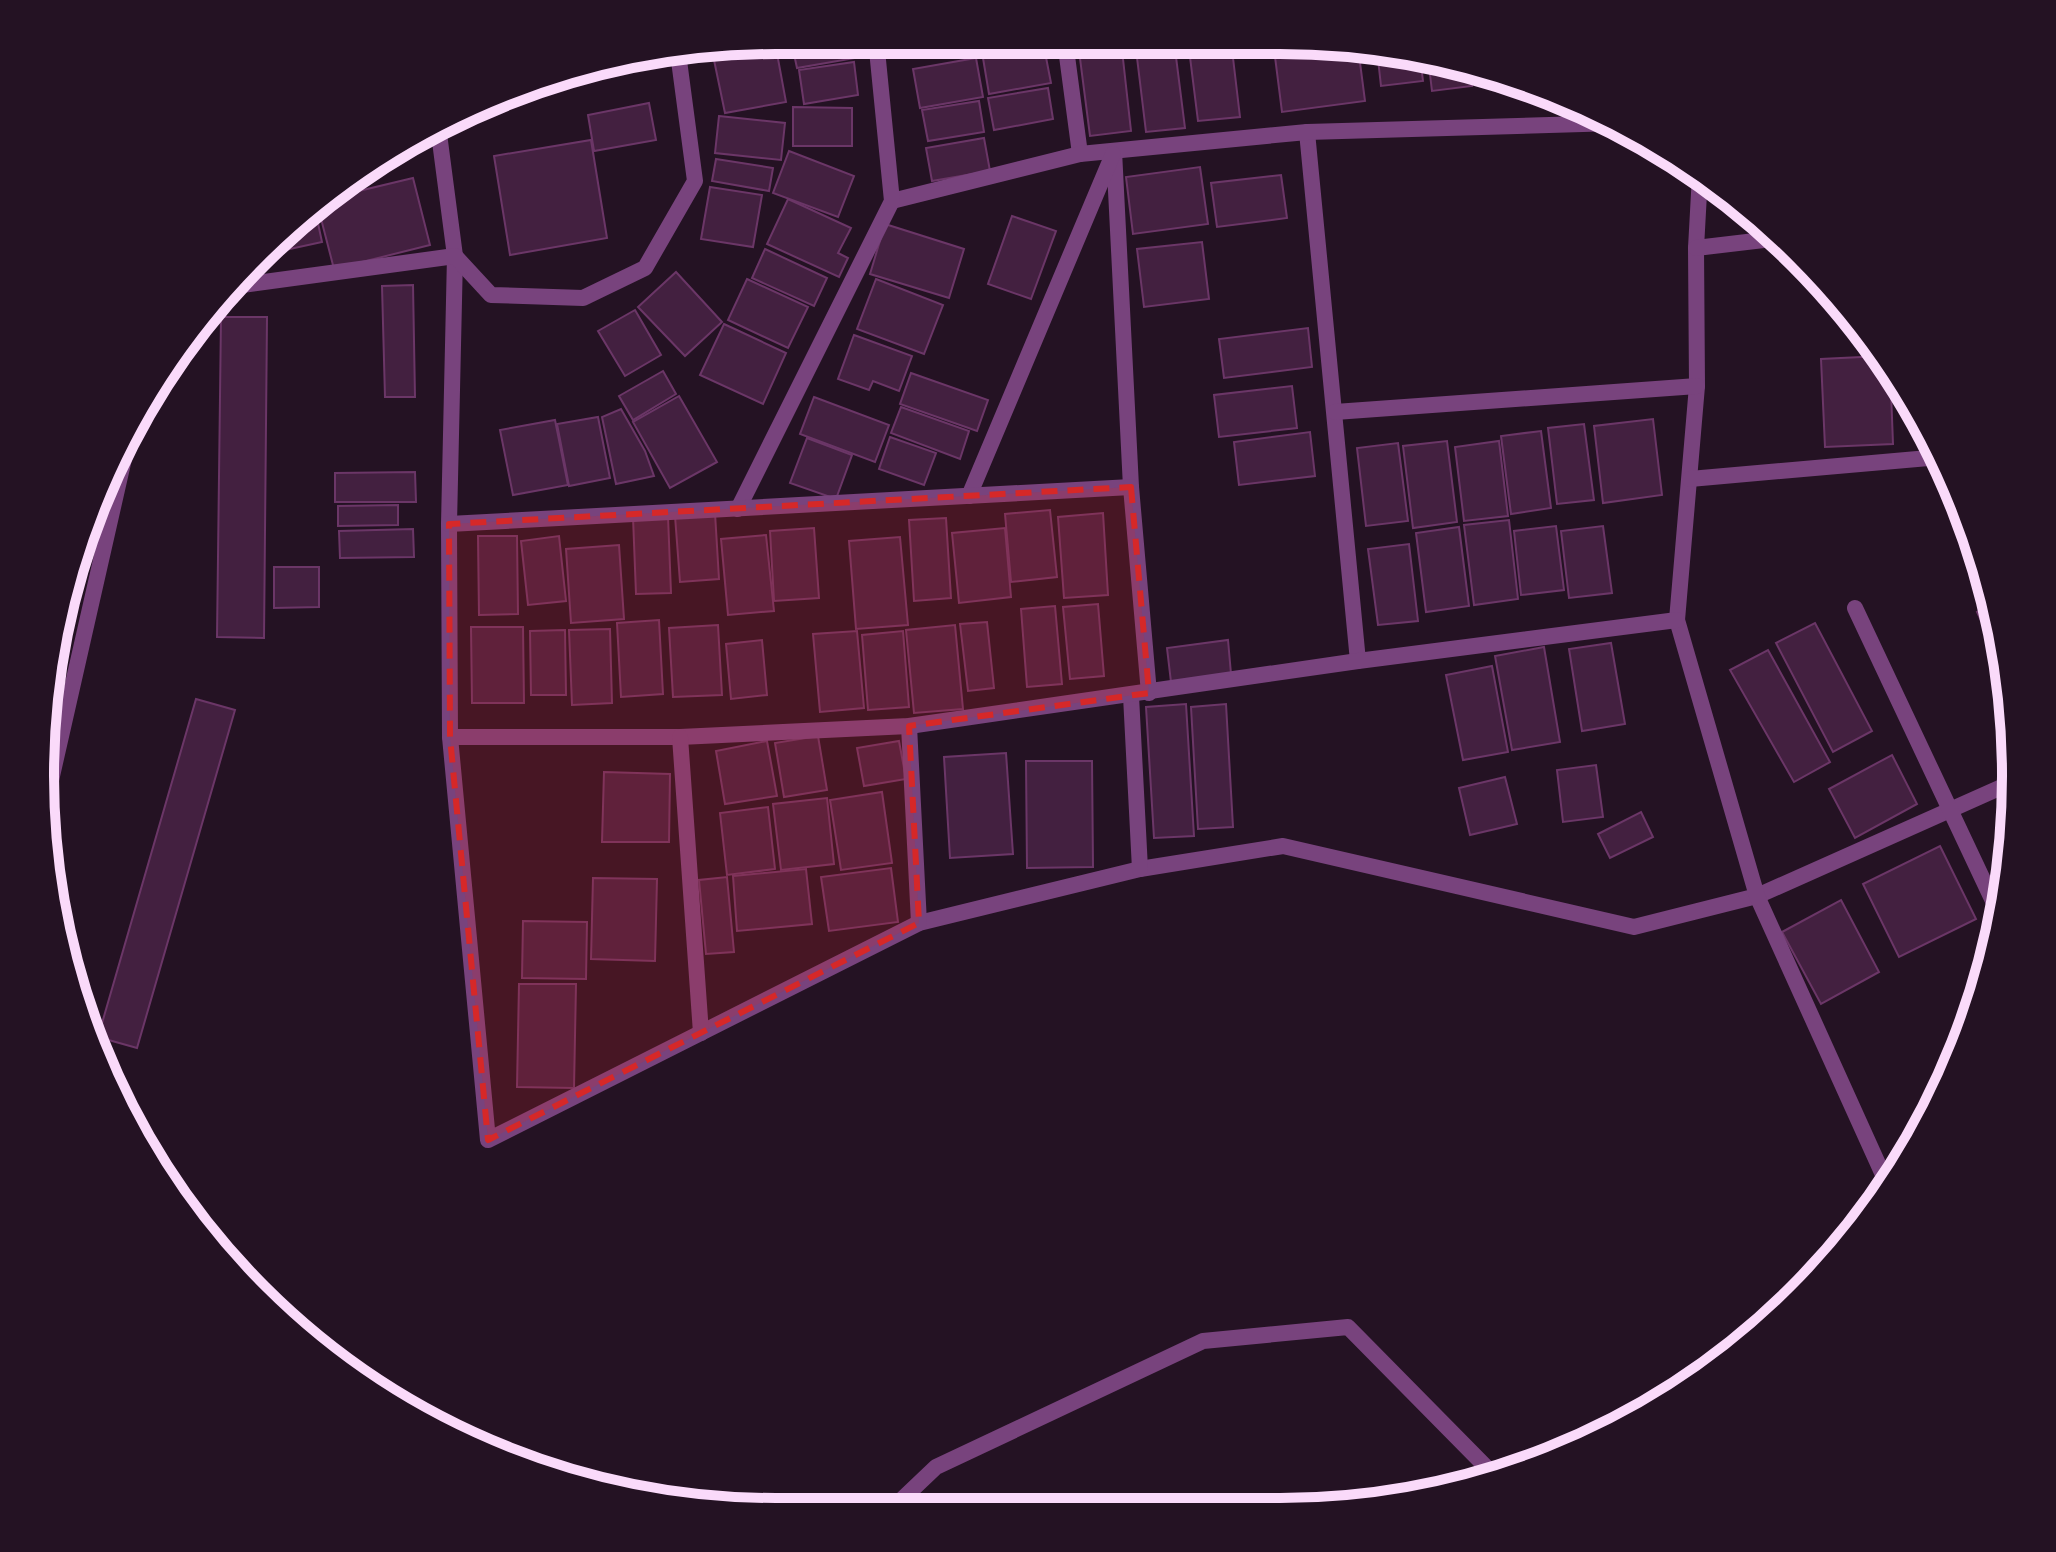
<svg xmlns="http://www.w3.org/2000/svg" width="2056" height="1552" viewBox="0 0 2056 1552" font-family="'Space Grotesk',sans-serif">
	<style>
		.building { fill: #432040; stroke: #6b3667; stroke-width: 2 }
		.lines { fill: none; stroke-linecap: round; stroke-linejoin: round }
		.street { stroke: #78437d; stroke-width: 16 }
		.marked { fill: #d62828; fill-opacity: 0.2; stroke: #d62828; stroke-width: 6; stroke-dasharray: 16 10; stroke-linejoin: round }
		.rim { fill: none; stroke: #fadafa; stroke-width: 10 }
	</style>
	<rect width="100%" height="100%" fill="#241223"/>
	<g class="building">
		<polygon points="781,40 708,54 707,49 776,40"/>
		<polygon points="791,40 851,40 855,58 797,68"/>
		<polygon points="1121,41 1131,131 1090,136 1078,43"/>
		<polygon points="1135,41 1174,41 1185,128 1146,132"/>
		<polygon points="1188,41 1231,41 1240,117 1198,121"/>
		<polygon points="1273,41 1328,42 1358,47 1365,101 1282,112"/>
		<polygon points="1044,47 1051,83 989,94 983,58"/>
		<polygon points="776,48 786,102 725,113 714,60"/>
		<polygon points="1377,50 1420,57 1423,81 1381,86"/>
		<polygon points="976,58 983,97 920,108 913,69"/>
		<polygon points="1428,58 1469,65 1472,86 1432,91"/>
		<polygon points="854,62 858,95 804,104 799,70"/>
		<polygon points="1048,88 1053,119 994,130 988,98"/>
		<polygon points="979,101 984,132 928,141 922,110"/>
		<polygon points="649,103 656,140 594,151 588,115"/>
		<polygon points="793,107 852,108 852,146 793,146"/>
		<polygon points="719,116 785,123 781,160 715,153"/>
		<polygon points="984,138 990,171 932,181 926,148"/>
		<polygon points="591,140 607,238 510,255 494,156"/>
		<polygon points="789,151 854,176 838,217 773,193"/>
		<polygon points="716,159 773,168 769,191 712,181"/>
		<polygon points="1200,167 1208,224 1133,234 1126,177"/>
		<polygon points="1281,175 1287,218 1217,227 1211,183"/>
		<polygon points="413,178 430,245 334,269 319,211 338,196"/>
		<polygon points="710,187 762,195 753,247 701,239"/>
		<polygon points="788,199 851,228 838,253 848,258 839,277 767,244"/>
		<polygon points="316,214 322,242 267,254"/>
		<polygon points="1012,216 1056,231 1031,299 988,284"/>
		<polygon points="885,224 964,249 949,298 870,274"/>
		<polygon points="1202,242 1209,299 1144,307 1137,249"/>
		<polygon points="765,249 827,278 814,306 752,278"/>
		<polygon points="676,272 722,322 685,356 638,307"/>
		<polygon points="747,279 808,307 788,348 728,320"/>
		<polygon points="876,279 943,305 924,354 857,329"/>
		<polygon points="413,285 415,397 385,397 382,286"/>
		<polygon points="635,310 661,355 625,376 598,331"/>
		<polygon points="221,317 267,317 264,638 217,637"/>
		<polygon points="724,324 786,353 763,404 700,375"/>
		<polygon points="1308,328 1312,367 1224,378 1219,339"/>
		<polygon points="854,335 912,356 899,391 873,381 869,390 838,379"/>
		<polygon points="1882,356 1890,365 1893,444 1825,447 1821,359"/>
		<polygon points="663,371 676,394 633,420 619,396"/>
		<polygon points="911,373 988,400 977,431 900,404"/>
		<polygon points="1292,386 1297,428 1219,437 1214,395"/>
		<polygon points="679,396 717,462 670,488 633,422"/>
		<polygon points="814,397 889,425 875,462 800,434"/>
		<polygon points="901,407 969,431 960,459 891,433"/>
		<polygon points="621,409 645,451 654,476 616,484 602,417"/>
		<polygon points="598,417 610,478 569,486 557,424"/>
		<polygon points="1653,419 1662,495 1603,503 1594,426"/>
		<polygon points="555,420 568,485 513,495 500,430"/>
		<polygon points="1584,424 1594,500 1557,504 1548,428"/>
		<polygon points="1541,431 1551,508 1511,514 1501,436"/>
		<polygon points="1310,432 1315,476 1239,485 1234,442"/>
		<polygon points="890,437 936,453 924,485 879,469"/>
		<polygon points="807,438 852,455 836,499 790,483"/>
		<polygon points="1447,441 1457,522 1413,528 1403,446"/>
		<polygon points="1499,441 1508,516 1464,521 1455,447"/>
		<polygon points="1398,443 1408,521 1366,526 1357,448"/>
		<polygon points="415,472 416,502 335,502 335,473"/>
		<polygon points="1958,490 1960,494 1981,565 1971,567"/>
		<polygon points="398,505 398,525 338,526 338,506"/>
		<polygon points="1050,510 1057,577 1011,582 1005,514"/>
		<polygon points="715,513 719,579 680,582 675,516"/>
		<polygon points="1103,513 1108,595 1064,598 1058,517"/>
		<polygon points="668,516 671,593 636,594 633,517"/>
		<polygon points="946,518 951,598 914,601 909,520"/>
		<polygon points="1509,520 1518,599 1474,605 1464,525"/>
		<polygon points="1556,526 1564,590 1521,595 1514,531"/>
		<polygon points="1603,526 1612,593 1569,598 1561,531"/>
		<polygon points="1459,527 1469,606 1426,612 1416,533"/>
		<polygon points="814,528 819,598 774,601 770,531"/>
		<polygon points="1005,528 1011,597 959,603 952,533"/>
		<polygon points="413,529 414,557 340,558 339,531"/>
		<polygon points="766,535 774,611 728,615 721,539"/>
		<polygon points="478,536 517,536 518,614 479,615"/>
		<polygon points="559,536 566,601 528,605 521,541"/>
		<polygon points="900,537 908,625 856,629 849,541"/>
		<polygon points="1409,544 1418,621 1378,625 1368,549"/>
		<polygon points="619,545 624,619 571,623 566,549"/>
		<polygon points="274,567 319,567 319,607 274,608"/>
		<polygon points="1098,604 1104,676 1070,679 1063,607"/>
		<polygon points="1993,604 2002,639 1992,644 1977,612"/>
		<polygon points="1055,606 1062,684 1027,687 1021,609"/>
		<polygon points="659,620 663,694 621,697 617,623"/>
		<polygon points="987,622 994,688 968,691 960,624"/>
		<polygon points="1815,623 1872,731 1833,752 1776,643"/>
		<polygon points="718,625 722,695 673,697 669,628"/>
		<polygon points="955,625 963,709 914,713 906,630"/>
		<polygon points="471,627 523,627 524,703 472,703"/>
		<polygon points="610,629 612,703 572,705 569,630"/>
		<polygon points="565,630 566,695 531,695 530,631"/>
		<polygon points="857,631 864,708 820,712 813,634"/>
		<polygon points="903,631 909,707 868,710 862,635"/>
		<polygon points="762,640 767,695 731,699 726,644"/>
		<polygon points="1228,640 1231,674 1171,682 1167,648"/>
		<polygon points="1611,643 1625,724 1582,731 1569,649"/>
		<polygon points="1544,647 1560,742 1512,750 1495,656"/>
		<polygon points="2003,649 2008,700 1988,656"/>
		<polygon points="1768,650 1830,762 1794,782 1730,670"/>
		<polygon points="1492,666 1508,752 1463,760 1446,675"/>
		<polygon points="196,699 235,710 137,1048 98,1037"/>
		<polygon points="1186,704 1194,836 1154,838 1146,707"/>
		<polygon points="1226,704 1233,827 1198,829 1191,707"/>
		<polygon points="818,736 827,790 784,797 775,743"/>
		<polygon points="767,741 777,796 725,804 716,751"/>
		<polygon points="899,741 906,779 864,786 857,748"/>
		<polygon points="1006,753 1013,854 950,858 944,757"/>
		<polygon points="1892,755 1917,804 1855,838 1829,789"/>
		<polygon points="1026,761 1092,761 1093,867 1027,868"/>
		<polygon points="1596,765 1603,817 1563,822 1557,770"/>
		<polygon points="604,772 670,774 669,842 602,842"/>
		<polygon points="1505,777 1517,824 1470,835 1459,788"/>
		<polygon points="882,792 892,863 841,870 830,800"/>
		<polygon points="827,798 834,864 781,870 773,804"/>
		<polygon points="768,807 775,869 727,875 720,813"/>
		<polygon points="1641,812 1653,837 1610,858 1598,834"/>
		<polygon points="2009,843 2007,870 1996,850"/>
		<polygon points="1940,846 1976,919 1899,957 1863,884"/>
		<polygon points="891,868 898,922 829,931 821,877"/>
		<polygon points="806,869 812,924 737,931 733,876"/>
		<polygon points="727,877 734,952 706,954 699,880"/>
		<polygon points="593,878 657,879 655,961 591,959"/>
		<polygon points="1841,900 1879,972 1821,1004 1782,932"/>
		<polygon points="523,921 587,922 586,979 522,978"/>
		<polygon points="519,984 576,984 574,1088 517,1087"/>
	</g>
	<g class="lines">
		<g class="street">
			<polyline points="1065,41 1080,154"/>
			<polyline points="438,126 455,256 449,524 450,737 488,1140 919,923 1140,869 1283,846 1634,927 1757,896 2015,781"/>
			<polyline points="1307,132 1358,661"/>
			<polyline points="1114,151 1131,487 1149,693"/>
			<polyline points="1700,175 1696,248 1697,386 1677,620 1757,896 1889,1188"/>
			<polyline points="892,201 1080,154 1307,132 1617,123"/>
			<polyline points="1696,248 1772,239"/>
			<polyline points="227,287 455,256 491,295 583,298 645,268 695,181 678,53"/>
			<polyline points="1335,412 1697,386"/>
			<polyline points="1690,479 1940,457"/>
			<polyline points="969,496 1113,154"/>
			<polyline points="738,509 892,201 876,40"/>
			<polyline points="449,524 1131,487"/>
			<polyline points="1855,608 2002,920"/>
			<polyline points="1131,696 1140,869"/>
			<polyline points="909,726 919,923"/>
			<polyline points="450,737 680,737 909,726 1358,661 1677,620"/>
			<polyline points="680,737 701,1033"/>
			<polyline points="42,820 131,428"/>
			<polyline points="895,1506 936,1467 1203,1341 1348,1327 1493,1474"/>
		</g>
	</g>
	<path class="marked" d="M1131 487 1149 693 909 726 919 923 488 1140 450 737 449 524Z"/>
	<path d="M0 0H2056V1552H0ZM776 54H1280A722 722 0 0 1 2002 776V776A722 722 0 0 1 1280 1498H776A722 722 0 0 1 54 776V776A722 722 0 0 1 776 54Z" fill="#241223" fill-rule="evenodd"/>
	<path class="rim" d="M776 54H1280A722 722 0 0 1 2002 776V776A722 722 0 0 1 1280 1498H776A722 722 0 0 1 54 776V776A722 722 0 0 1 776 54Z"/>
</svg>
